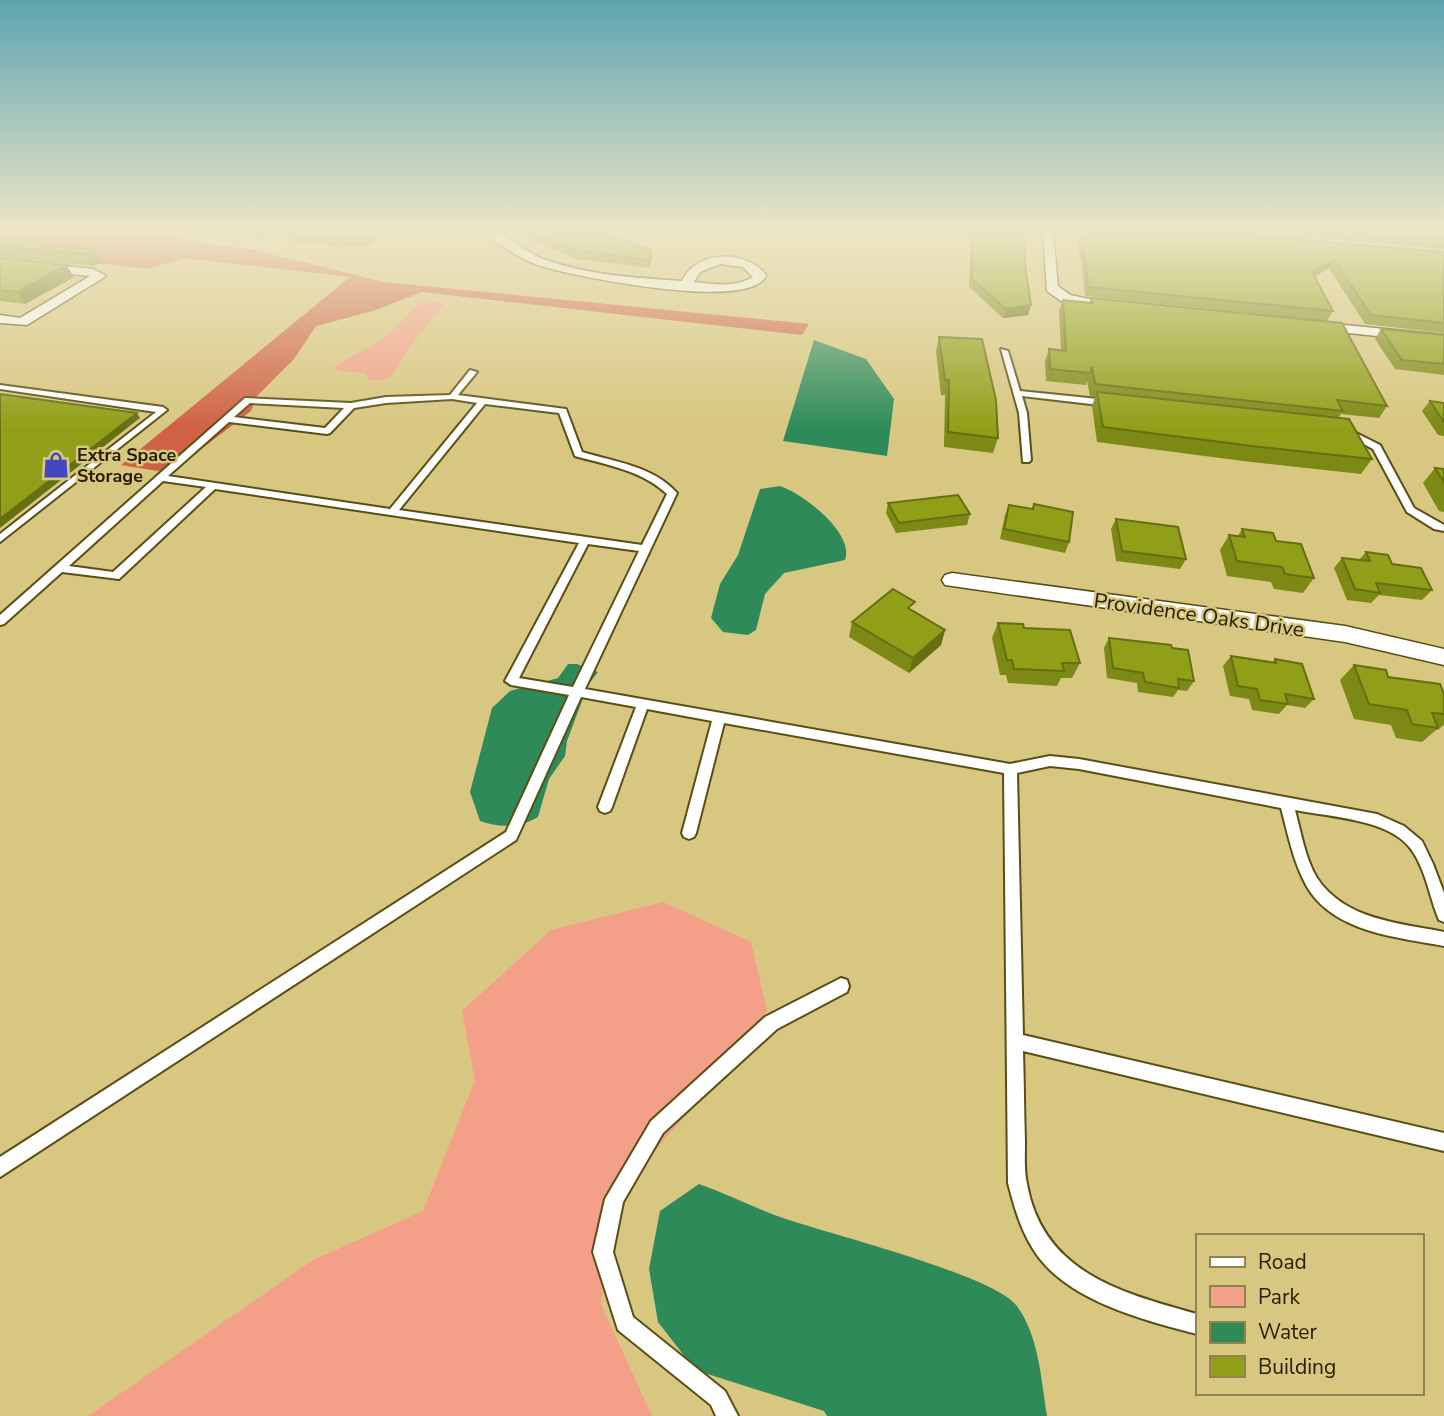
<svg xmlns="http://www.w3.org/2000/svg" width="1444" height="1416" viewBox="0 0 1444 1416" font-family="'Nunito Sans',sans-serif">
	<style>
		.green { fill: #f4a089 }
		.forest { fill: #cf6144 }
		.water { fill: #2e8b59 }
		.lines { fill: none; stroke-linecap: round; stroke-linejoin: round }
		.service-casing { stroke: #5a4e17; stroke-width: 4 }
		.minor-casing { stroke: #5a4e17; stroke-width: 3 }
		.service { fill: #fff; fill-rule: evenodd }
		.minor { fill: #fff; fill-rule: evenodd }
		.wall { fill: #7d8915 }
		.shaded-wall { fill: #666f11 }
		.building { fill: #919f18; stroke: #666f11; stroke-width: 2 }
		.labels { text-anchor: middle; stroke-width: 5; stroke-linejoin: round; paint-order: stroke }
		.far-poi-label { font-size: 18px; font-weight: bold; fill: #251e02; stroke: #d8c780; text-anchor: start }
		.street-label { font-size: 21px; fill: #251e02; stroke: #d8c780 }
	</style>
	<rect width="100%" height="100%" fill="#d8c780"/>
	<g class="green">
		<path d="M427 300 445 304 411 345 391 377 378 381 368 379 365 373 340 371 334 367C357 353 384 342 402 321 410 313 416 303 427 300Z"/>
		<polygon points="663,902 751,942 767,1010 739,1055 611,1200 601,1304 652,1416 88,1416 313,1260 423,1211 475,1080 462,1011 551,930"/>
	</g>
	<polygon class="forest" points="0,229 143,229 206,244 255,250 383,282 809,324 802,335 422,292 373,311 316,326 294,359 256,397 251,411 170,473 121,465 350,277 184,258 148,269 0,252"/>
	<g class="water">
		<polygon points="814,340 866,359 894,399 887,456 783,441"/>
		<path d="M780 486C802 493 855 533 845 560L784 573 765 594 756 630 748 635 723 632 711 618 720 584 738 555 760 489Z"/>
		<path d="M568 664H577L598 672 588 685 567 741 565 756 549 779 538 817C520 828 499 828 480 821L470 792 492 708 510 691 558 678Z"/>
		<path d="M699 1184C728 1194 754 1208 783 1218 826 1233 993 1275 1016 1305 1039 1335 1041 1379 1047 1416H827L824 1411 695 1370 658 1322 649 1269 660 1211Z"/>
	</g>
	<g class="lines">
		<g class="service-casing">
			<g id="service">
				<polygon points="1001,349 1008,351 1020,391 1108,400 1112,403 1108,406 1022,396 1027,413 1031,460 1029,462 1023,462 1019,413"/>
				<path d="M470 370 477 372 458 395 566 409 582 452C615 462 653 466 677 493L585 689 1010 764 1050 756 1079 759 1377 814 1404 826 1422 841 1433 864 1444 893V922L1439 920 1437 915C1429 894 1425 868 1411 849 1389 819 1330 817 1295 810 1301 832 1305 858 1317 878 1345 920 1399 923 1444 932V946C1396 937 1332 932 1306 885 1293 861 1288 834 1281 808L1079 769 1050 766 1017 773 1023 1035 1444 1133V1151L1023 1051C1024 1081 1024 1112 1025 1142 1025 1156 1024 1171 1027 1184 1043 1273 1122 1293 1197 1314V1334C1143 1320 1064 1300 1033 1249 1020 1228 1014 1206 1008 1183L1004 773 724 723 696 833 694 837 689 839 684 837 682 833 712 721 647 709 612 807 610 811 605 813 600 811 598 807 636 707 581 697 516 840 0 1177V1157L506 832 569 695 511 685 505 681 579 543 215 489 119 579 62 572 4 624 0 625V615L245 398 351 403 386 397 450 395ZM452 399 477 403 390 509 168 476 229 422 327 434 330 433 354 408 386 403ZM250 403 344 408 325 428 234 417ZM485 404 559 413 575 456C607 465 641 470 667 494L642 545 399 510ZM163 481 206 487 113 572 69 566ZM588 544 639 551 573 687 519 678Z"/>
				<polygon points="0,385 163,407 167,410 0,542 0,534 156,412 0,389"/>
				<polygon points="1348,429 1380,445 1414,508 1444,525 1444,531 1434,529 1407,512 1373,449 1345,434 1344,432"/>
				<polygon points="841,978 847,980 849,986 847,992 777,1029 663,1133 623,1202 613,1252 633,1317 725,1391 738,1416 716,1416 711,1405 618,1330 593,1252 605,1199 651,1121 765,1017"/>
			</g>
		</g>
		<g class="minor-casing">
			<g id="minor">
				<path d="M482 229C503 229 522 251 543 259 587 275 635 278 682 281 696 250 746 249 766 275 754 313 568 276 535 264 516 256 496 244 482 229ZM720 264 743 267 753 277C734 288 715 284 694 282L700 272Z"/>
				<polygon points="1043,229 1055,229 1053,233 1058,286 1070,295 1109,303 1109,309 1061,301 1047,291"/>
				<polygon points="0,259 93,269 106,276 27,325 0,323 0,315 20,318 90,276 0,267"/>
				<polygon points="1315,322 1444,335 1444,343 1310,329 1310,323"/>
				<polygon points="952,573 1345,626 1444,649 1444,665 1345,642 945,585 942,580 945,575"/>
			</g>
		</g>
		<use href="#service" class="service"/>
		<use href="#minor" class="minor"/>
	</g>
	<g class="wall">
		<polygon points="183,229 269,229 267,240 196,233"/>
		<polygon points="279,229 389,229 366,247 295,243"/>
		<polygon points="513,229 590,229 651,250 652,259 649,268 577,259 518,235"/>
		<polygon points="972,229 1025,229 1028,315 1003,318 969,287"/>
		<polygon points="1074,229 1178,229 1444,252 1444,333 1365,324 1329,268 1314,277 1333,311 1327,321 1085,296 1082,265"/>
		<polygon points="1215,229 1444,229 1444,249"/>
		<polygon points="0,240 94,250 101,262 93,266 0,257"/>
		<polygon points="0,258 66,265 74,277 25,304 0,301"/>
		<polygon points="1091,298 1387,406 1379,418 1341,414 1338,418 1372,459 1361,474 1251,462 1097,442 1092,406 1095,397 1090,396 1087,381 1086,385 1046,381 1045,361 1049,349 1061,350 1059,311 1063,300 1090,302"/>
		<polygon points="1381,329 1444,335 1444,375 1395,369 1375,339"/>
		<polygon points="939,337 998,438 993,453 944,447 945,395 941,395 936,351"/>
		<polygon points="1430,401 1444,403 1444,436 1438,435 1422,411"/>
		<polygon points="1435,468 1444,469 1444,512 1439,511 1423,483"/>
		<polygon points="888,503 970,514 967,525 896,533 886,513"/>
		<polygon points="1034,504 1069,542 1065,553 1000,539 1005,515 1009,505 1032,509"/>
		<polygon points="1116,519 1186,559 1180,569 1116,561 1111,529"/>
		<polygon points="1242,529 1276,541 1314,578 1303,593 1274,589 1271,582 1227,576 1220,550 1229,535 1238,536"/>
		<polygon points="1366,552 1392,564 1432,590 1422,600 1379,595 1371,603 1347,600 1334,568 1342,558 1359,560"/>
		<polygon points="913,610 945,630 941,645 909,673 849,637 852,622"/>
		<polygon points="998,623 1024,628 1080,663 1072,678 1061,678 1057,686 1008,683 1006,675 1000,675 992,638"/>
		<polygon points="1109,638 1172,648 1194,681 1187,691 1178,690 1173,697 1138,692 1137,683 1107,678 1104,648"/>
		<polygon points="1231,656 1272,663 1275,659 1314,699 1305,708 1287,705 1279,714 1252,710 1249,699 1230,696 1223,666"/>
		<polygon points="1354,665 1444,694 1444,725 1437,730 1436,730 1422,742 1396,738 1391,725 1354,719 1340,680"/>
	</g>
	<g class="shaded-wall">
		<polygon points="264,229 269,229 267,240 264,231"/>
		<polygon points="376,229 389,229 366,247 363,239"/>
		<polygon points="94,250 101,262 93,266 86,254"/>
		<polygon points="651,250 652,259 649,268 649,260"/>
		<polygon points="1334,259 1329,268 1307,281 1312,272"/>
		<polygon points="66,265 74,277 25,304 17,292"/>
		<polygon points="1031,305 1028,315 1003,318 1006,309"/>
		<polygon points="137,413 140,418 0,528 0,519"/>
		<polygon points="945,630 941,645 909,673 913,658"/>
	</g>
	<g class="building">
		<polygon points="243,229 264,229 264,231"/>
		<polygon points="286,229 376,229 363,239 291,234"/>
		<polygon points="525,229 590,229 651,250 649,260 576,250"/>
		<polygon points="973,229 1025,229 1025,265 1031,305 1006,309 971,278"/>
		<polygon points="1079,229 1178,229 1444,252 1444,323 1371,315 1334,259 1312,272 1333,311 1088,287 1085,257"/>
		<polygon points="1318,229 1444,229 1444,240"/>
		<polygon points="0,240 94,250 86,254 0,246"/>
		<polygon points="0,258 66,265 17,292 0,290"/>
		<polygon points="1091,298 1342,323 1387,406 1337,400 1343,411 1095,384 1092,367 1090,373 1050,369 1049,349 1066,351 1063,300 1092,303"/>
		<polygon points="1381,329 1444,335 1444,364 1402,360"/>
		<polygon points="939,337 982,339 996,400 998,438 948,432 949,380 945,380"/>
		<polygon points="1097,392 1349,419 1372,459 1260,447 1103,427"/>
		<polygon points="0,394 137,413 0,519"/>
		<polygon points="1430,401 1444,403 1444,422"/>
		<polygon points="1435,468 1444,469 1444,482"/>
		<polygon points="958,495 970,514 899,523 888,503"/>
		<polygon points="1034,504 1073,512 1069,542 1004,529 1009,505 1033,509"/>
		<polygon points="1116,519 1178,527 1186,559 1122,551"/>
		<polygon points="1242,529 1273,533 1276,541 1301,544 1314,578 1285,574 1282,567 1237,561 1229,535 1245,537"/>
		<polygon points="1366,552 1388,555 1392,564 1421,568 1432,590 1376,583 1380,593 1355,589 1342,558 1370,561"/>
		<polygon points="893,589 915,602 908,608 945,630 913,658 852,622"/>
		<polygon points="998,623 1023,624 1024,628 1070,630 1080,663 1062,663 1064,671 1014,669 1012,660 1007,660"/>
		<polygon points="1109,638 1171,645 1172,648 1188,650 1194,681 1178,679 1179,688 1145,682 1143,673 1113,668"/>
		<polygon points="1231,656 1276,663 1275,659 1302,664 1314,699 1285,694 1288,704 1260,700 1257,689 1238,686"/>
		<polygon points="1354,665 1386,670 1388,677 1440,684 1444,694 1444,714 1432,713 1438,728 1412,724 1407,710 1369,704"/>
	</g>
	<linearGradient id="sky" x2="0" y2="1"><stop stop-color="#5da4af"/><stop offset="0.54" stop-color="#ede6c6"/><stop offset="1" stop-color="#ede6c6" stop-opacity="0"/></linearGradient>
	<rect width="1444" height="428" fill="url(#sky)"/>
	<defs>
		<g id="shop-bare" transform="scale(2.1)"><path d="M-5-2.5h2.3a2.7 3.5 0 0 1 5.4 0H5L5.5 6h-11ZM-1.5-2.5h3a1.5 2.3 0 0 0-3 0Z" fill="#4447bc" stroke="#d8c780" stroke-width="2.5" paint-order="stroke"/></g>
	</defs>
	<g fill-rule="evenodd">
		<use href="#shop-bare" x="56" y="465"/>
	</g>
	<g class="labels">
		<g class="far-poi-label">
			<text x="77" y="461">Extra Space<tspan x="77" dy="21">Storage</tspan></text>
		</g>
		<g class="street-label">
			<text transform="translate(1199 615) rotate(8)" y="7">Providence Oaks Drive</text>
		</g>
	</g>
	<rect x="1196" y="1234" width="228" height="161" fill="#d8c780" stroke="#90834e" stroke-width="2"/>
	<rect x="1210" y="1257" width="35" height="10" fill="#ffffff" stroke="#90834e" stroke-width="2"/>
	<text x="1258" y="1269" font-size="21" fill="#251e02">Road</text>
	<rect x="1210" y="1286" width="35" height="21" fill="#f4a089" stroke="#90834e" stroke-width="2"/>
	<text x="1258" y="1304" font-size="21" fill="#251e02">Park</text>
	<rect x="1210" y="1322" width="35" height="21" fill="#2e8b59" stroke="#90834e" stroke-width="2"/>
	<text x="1258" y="1339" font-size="21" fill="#251e02">Water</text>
	<rect x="1210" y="1356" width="35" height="21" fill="#919f18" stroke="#90834e" stroke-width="2"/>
	<text x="1258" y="1374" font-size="21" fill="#251e02">Building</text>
</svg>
